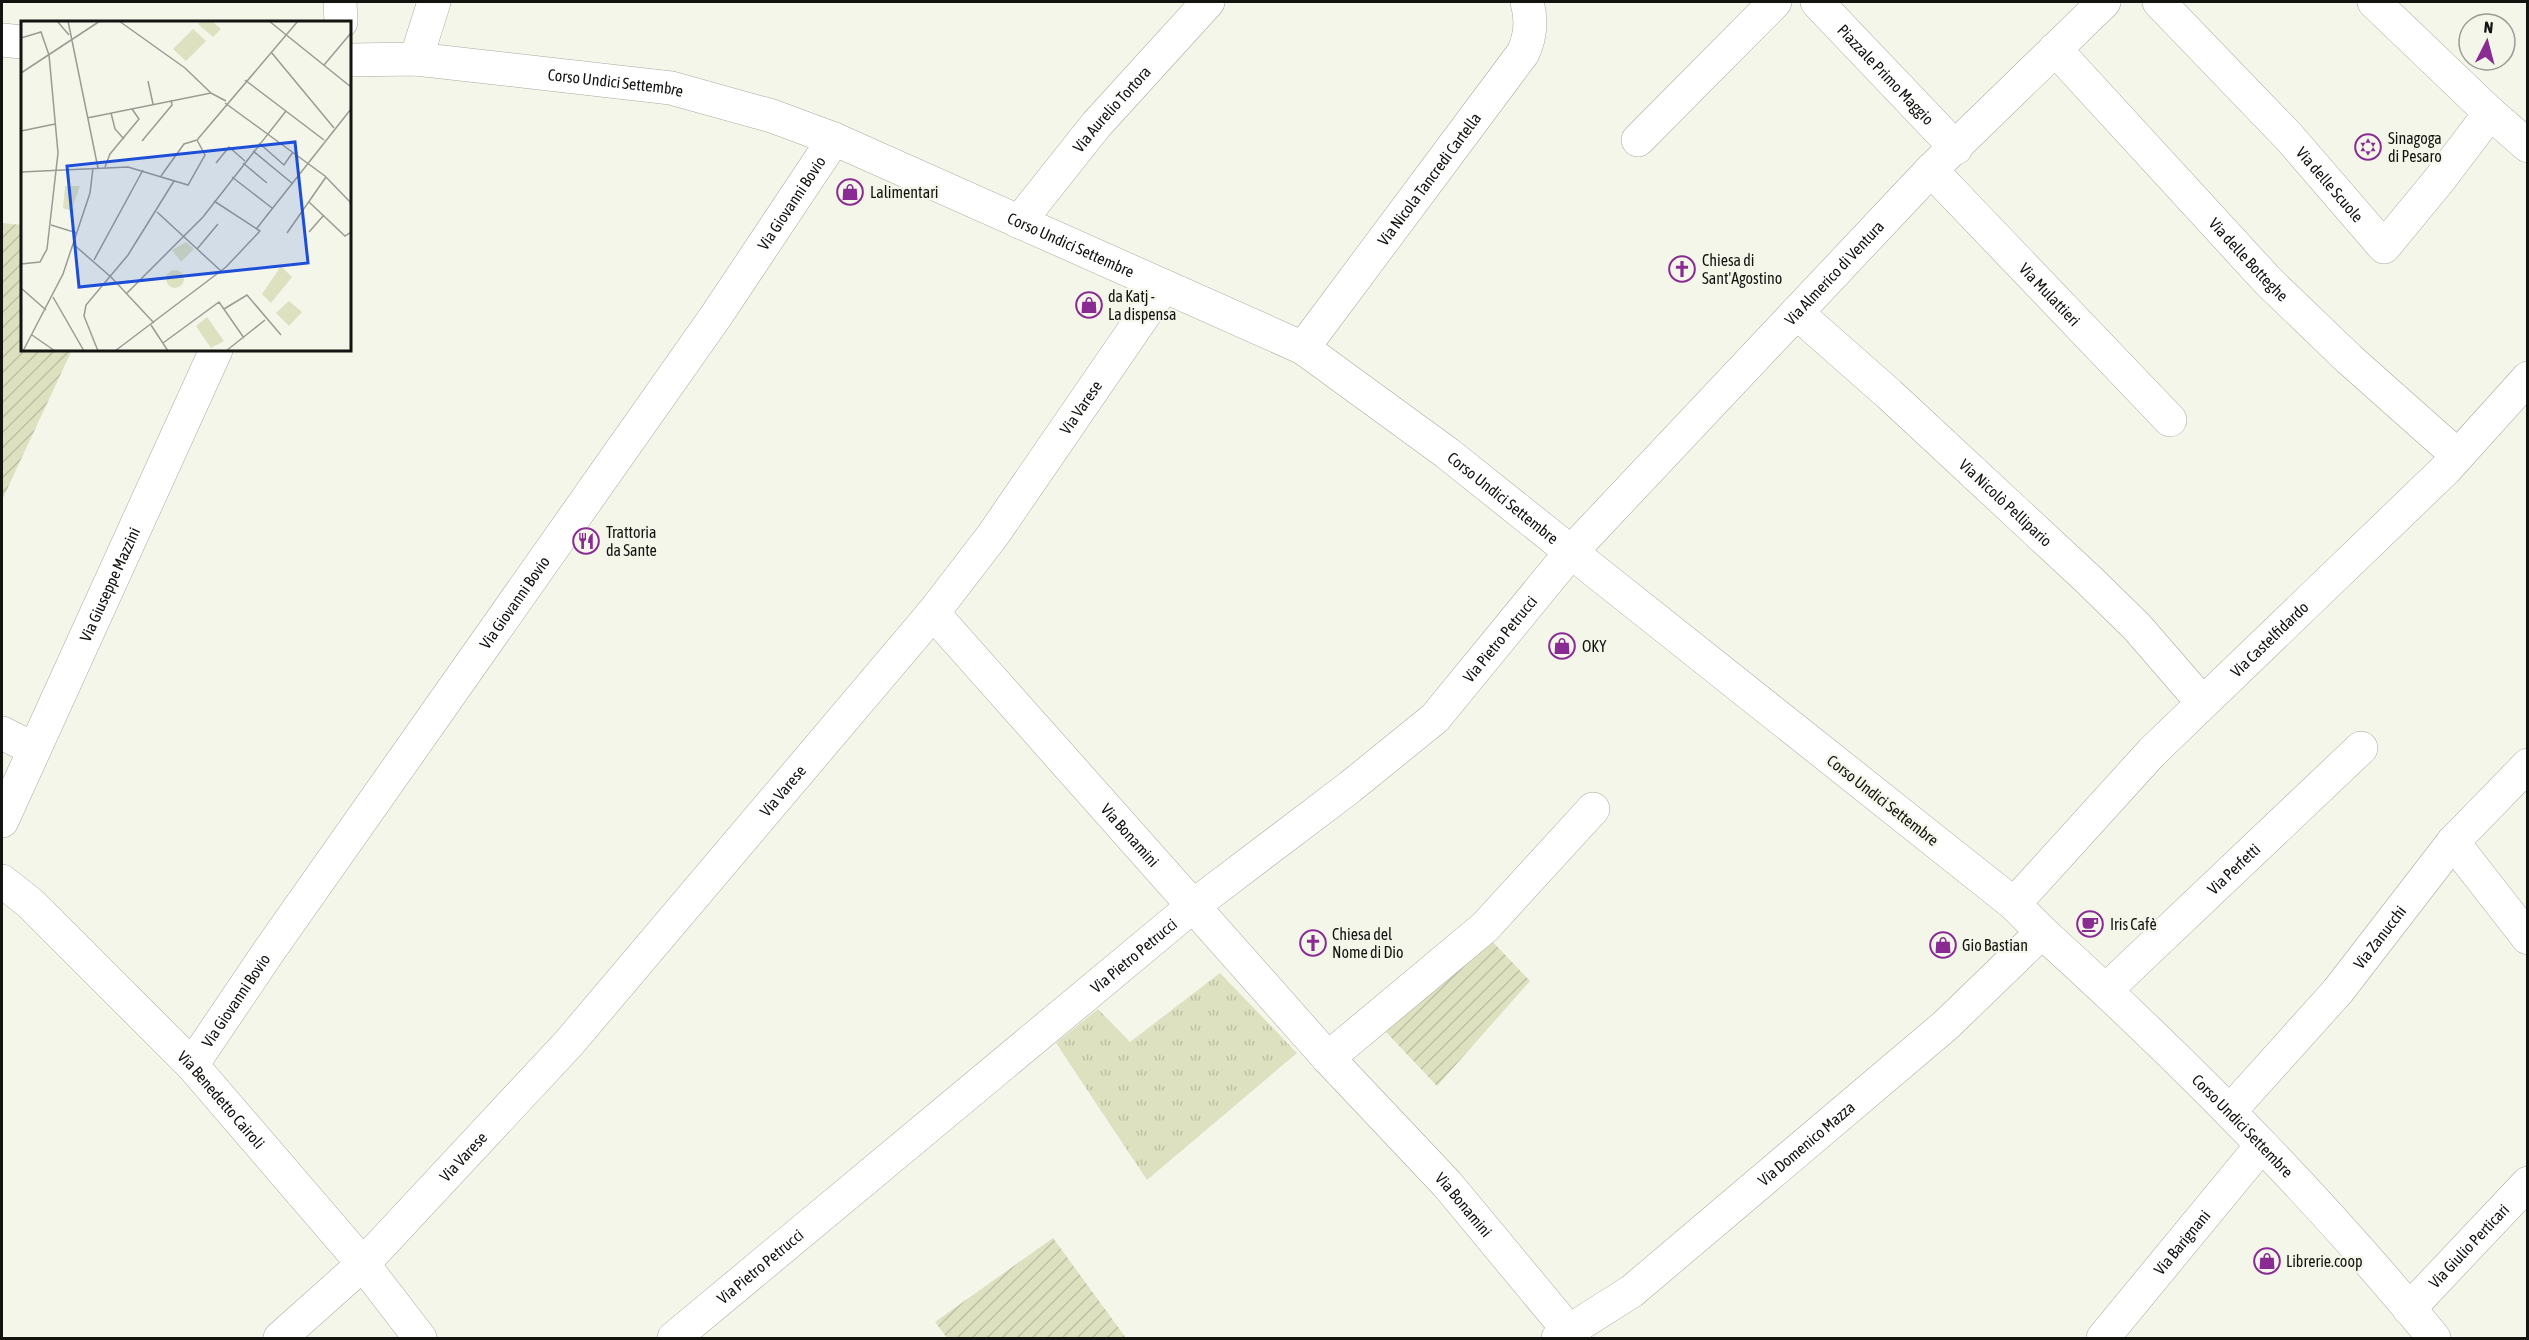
<svg xmlns="http://www.w3.org/2000/svg" width="2529" height="1340" viewBox="0 0 2529 1340" font-family="'Asap Condensed',sans-serif">
	<style>
		.grass { fill: url(#grass-tufts) }
		.garden { fill: url(#garden-furrows) }
		.lines { fill: none; stroke-linecap: round; stroke-linejoin: round }
		.pedestrian-casing { stroke: #a8aa9f; stroke-width: 34 }
		.minor-casing { stroke: #a8aa9f; stroke-width: 34 }
		.pedestrian { stroke: #fff; stroke-width: 33 }
		.minor { stroke: #fff; stroke-width: 33 }
		.labels { text-anchor: middle; stroke-width: 4.5; stroke-linejoin: round; paint-order: stroke }
		.street-label { font-size: 16px; fill: #131410; stroke: #f4f6ea }
		.poi-label { font-size: 16px; fill: #131410; stroke: #f4f6ea; text-anchor: start }
		.inset-road { fill: none; stroke: #9a9c93; stroke-width: 1.5 }
		.view { fill: #1d4ed8; fill-opacity: 0.15; stroke: #1d4ed8; stroke-width: 3 }
		.inset-edge { fill: none; stroke: #131410; stroke-width: 3 }
	</style>
	<defs>
		<pattern id="grass-tufts" width="24" height="20" patternUnits="userSpaceOnUse" patternTransform="scale(1.5)"><rect width="24" height="20" fill="#dde1bf"/><path d="M3 7l-1-3M5 7V3M7 7l1-3M15 17l-1-3M17 17v-4M19 17l1-3" fill="none" stroke="#bdc0a3"/></pattern>
		<pattern id="garden-furrows" width="10" height="10" patternUnits="userSpaceOnUse" patternTransform="scale(1.5)"><rect width="10" height="10" fill="#dde1bf"/><path d="M-1 1l2-2M0 10L10 0M9 11l2-2" fill="none" stroke="#bdc0a3"/></pattern>
	</defs>
	<rect width="100%" height="100%" fill="#f4f6ea"/>
	<polygon class="grass" points="1220,973 1297,1053 1147,1180 1056,1043 1098,1009 1130,1042"/>
	<g class="garden">
		<polygon points="2,223 22,225 22,350 72,350 2,500"/>
		<polygon points="1491,940 1530,981 1437,1086 1385,1031"/>
		<polygon points="1053,1238 1126,1338 947,1338 935,1322"/>
	</g>
	<g class="lines">
		<g class="pedestrian-casing">
			<g id="pedestrian">
				<path id="s1" d="M1303 348 1447 453 1571 552"/>
				<polyline points="2453,842 2528,938"/>
				<path id="s2" d="M2042 932C2181 1058 2315 1193 2434 1338"/>
				<path id="s3" d="M2106 990 2361 748"/>
				<polyline points="2230,1111 2338,991"/>
				<path id="s4" d="M2409 1309 2528 1183"/>
				<path id="s5" d="M2103 1338 2262 1145"/>
			</g>
		</g>
		<g class="minor-casing">
			<g id="minor">
				<polyline points="340,2 341,22"/>
				<path id="s6" d="M1817 2 1956 148"/>
				<path id="s7" d="M2159 2 2289 137 2384 247 2440 179 2490 113"/>
				<polyline points="2374,2 2490,113 2528,146"/>
				<polyline points="2,40 22,42"/>
				<path id="s8" d="M2055 49 2268 281 2349 359 2457 455"/>
				<polyline points="416,59 434,2"/>
				<path id="s9" d="M350 60 416 59 671 88 772 116 834 139 1303 348 1523 53C1531 36 1532 20 1527 2"/>
				<polyline points="1638,140 1775,2"/>
				<path id="s10" d="M1931 170 2170 420"/>
				<path id="s11" d="M1019 222 1096 125 1208 2"/>
				<path id="s12" d="M1797 313 1889 394 2089 580 2137 627 2202 702"/>
				<path id="s13" d="M933 613 1328 1058 1447 1184 1569 1331"/>
				<polyline points="2,733 34,749"/>
				<path id="s14" d="M2 821 216 350"/>
				<path id="s15" d="M2 881 30 903 192 1065 363 1264 420 1338"/>
				<path id="s16" d="M2014 904 2152 752 2446 469 2528 378"/>
				<path id="s17" d="M2338 991 2453 842 2528 765"/>
				<polyline points="1328,1058 1485,927 1593,809"/>
				<path id="s18" d="M192 1065 269 951 716 316 834 139"/>
				<path id="s19" d="M280 1338 363 1264 569 1043 933 613 993 535 1164 286"/>
				<path id="s20" d="M674 1338 1193 906 1350 787 1435 718 1571 552 1931 170 2104 2"/>
				<path id="s21" d="M1558 1338 1632 1291 1946 1025 2042 932 2014 904 1571 552"/>
			</g>
		</g>
		<use href="#pedestrian" class="pedestrian"/>
		<use href="#minor" class="minor"/>
	</g>
	<defs>
		<g id="synagogue-ring" transform="scale(1.35)"><circle r="9.5" fill="#f4f6ea" stroke="#8a2b94" stroke-width="1.5"/><path d="M0-6.5L5.6 3.2H-5.6ZM0 6.5L5.6-3.2H-5.6Z" fill="#8a2b94"/></g>
		<g id="shop-ring" transform="scale(1.35)"><circle r="9.5" fill="#f4f6ea" stroke="#8a2b94" stroke-width="1.5"/><path d="M-5-2.5h2.3a2.7 3.5 0 0 1 5.4 0H5L5.5 6h-11ZM-1.5-2.5h3a1.5 2.3 0 0 0-3 0Z" fill="#8a2b94"/></g>
		<g id="church-ring" transform="scale(1.35)"><circle r="9.5" fill="#f4f6ea" stroke="#8a2b94" stroke-width="1.5"/><path d="M-1.2-6h2.4v3.5h3.3v2.4h-3.3V6h-2.4V-.1h-3.3v-2.4h3.3Z" fill="#8a2b94"/></g>
		<g id="restaurant-ring" transform="scale(1.35)"><circle r="9.5" fill="#f4f6ea" stroke="#8a2b94" stroke-width="1.5"/><path d="M-5-6h1v4h1v-4h1v4h1v-4h1v5L-1.5 .5V6h-2V.5L-5-1ZM5-6V6H3V1.5H1.5Q1.5-4 5-6Z" fill="#8a2b94"/></g>
		<g id="cafe-ring" transform="scale(1.35)"><circle r="9.5" fill="#f4f6ea" stroke="#8a2b94" stroke-width="1.5"/><path d="M-5.5-4.5H6V0H3Q3 3.5 0 3.5H-2.5Q-5.5 3.5-5.5 0ZM3-3.2v2h1.7v-2ZM-6 4.5H4V6H-6Z" fill="#8a2b94"/></g>
	</defs>
	<g fill-rule="evenodd">
		<use href="#synagogue-ring" x="2368" y="147"/>
		<use href="#shop-ring" x="850" y="192"/>
		<use href="#church-ring" x="1682" y="269"/>
		<use href="#shop-ring" x="1089" y="305"/>
		<use href="#restaurant-ring" x="586" y="541"/>
		<use href="#shop-ring" x="1562" y="646"/>
		<use href="#cafe-ring" x="2090" y="924"/>
		<use href="#church-ring" x="1313" y="943"/>
		<use href="#shop-ring" x="1943" y="945"/>
		<use href="#shop-ring" x="2267" y="1261"/>
	</g>
	<g class="labels">
		<g class="street-label">
			<text dy="6" stroke="none"><textPath href="#s6" startOffset="100">Piazzale Primo Maggio</textPath></text>
			<text dy="6" stroke="none"><textPath href="#s9" startOffset="267">Corso Undici Settembre</textPath></text>
			<text dy="6" stroke="none"><textPath href="#s11" startOffset="146">Via Aurelio Tortora</textPath></text>
			<text dy="6" stroke="none"><textPath href="#s9" startOffset="1218">Via Nicola Tancredi Cartella</textPath></text>
			<text dy="6" stroke="none"><textPath href="#s7" startOffset="250">Via delle Scuole</textPath></text>
			<text dy="6" stroke="none"><textPath href="#s18" startOffset="1050">Via Giovanni Bovio</textPath></text>
			<text dy="6" stroke="none"><textPath href="#s9" startOffset="753">Corso Undici Settembre</textPath></text>
			<text dy="6" stroke="none"><textPath href="#s8" startOffset="286">Via delle Botteghe</textPath></text>
			<text dy="6" stroke="none"><textPath href="#s20" startOffset="1580">Via Almerico di Ventura</textPath></text>
			<text dy="6" stroke="none"><textPath href="#s10" startOffset="172">Via Mulattieri</textPath></text>
			<text dy="6" stroke="none"><textPath href="#s19" startOffset="1230">Via Varese</textPath></text>
			<text dy="6" stroke="none"><textPath href="#s1" startOffset="250">Corso Undici Settembre</textPath></text>
			<text dy="6" stroke="none"><textPath href="#s12" startOffset="282">Via Nicolò Pellipario</textPath></text>
			<text dy="6" stroke="none"><textPath href="#s14" startOffset="260">Via Giuseppe Mazzini</textPath></text>
			<text dy="6" stroke="none"><textPath href="#s18" startOffset="564">Via Giovanni Bovio</textPath></text>
			<text dy="6" stroke="none"><textPath href="#s20" startOffset="1084">Via Pietro Petrucci</textPath></text>
			<text dy="6" stroke="none"><textPath href="#s16" startOffset="368">Via Castelfidardo</textPath></text>
			<text dy="6" stroke="none"><textPath href="#s19" startOffset="744">Via Varese</textPath></text>
			<text transform="translate(1883 800) rotate(38)" y="6">Corso Undici Settembre</text>
			<text dy="6" stroke="none"><textPath href="#s13" startOffset="297">Via Bonamini</textPath></text>
			<text dy="6" stroke="none"><textPath href="#s3" startOffset="176">Via Perfetti</textPath></text>
			<text dy="6" stroke="none"><textPath href="#s17" startOffset="68">Via Zanucchi</textPath></text>
			<text dy="6" stroke="none"><textPath href="#s20" startOffset="598">Via Pietro Petrucci</textPath></text>
			<text dy="6" stroke="none"><textPath href="#s18" startOffset="78">Via Giovanni Bovio</textPath></text>
			<text dy="6" stroke="none"><textPath href="#s15" startOffset="310">Via Benedetto Cairoli</textPath></text>
			<text dy="6" stroke="none"><textPath href="#s2" startOffset="279">Corso Undici Settembre</textPath></text>
			<text dy="6" stroke="none"><textPath href="#s21" startOffset="316">Via Domenico Mazza</textPath></text>
			<text dy="6" stroke="none"><textPath href="#s19" startOffset="258">Via Varese</textPath></text>
			<text dy="6" stroke="none"><textPath href="#s13" startOffset="795">Via Bonamini</textPath></text>
			<text dy="6" stroke="none"><textPath href="#s5" startOffset="124">Via Barignani</textPath></text>
			<text dy="6" stroke="none"><textPath href="#s4" startOffset="87">Via Giulio Perticari</textPath></text>
			<text dy="6" stroke="none"><textPath href="#s20" startOffset="112">Via Pietro Petrucci</textPath></text>
		</g>
		<g class="poi-label">
			<text x="2388" y="144">Sinagoga<tspan x="2388" dy="18">di Pesaro</tspan></text>
			<text x="870" y="198">Lalimentari</text>
			<text x="1702" y="266">Chiesa di<tspan x="1702" dy="18">Sant'Agostino</tspan></text>
			<text x="1108" y="302">da Katj -<tspan x="1108" dy="18">La dispensa</tspan></text>
			<text x="606" y="538">Trattoria<tspan x="606" dy="18">da Sante</tspan></text>
			<text x="1582" y="652">OKY</text>
			<text x="2110" y="930">Iris Cafè</text>
			<text x="1332" y="940">Chiesa del<tspan x="1332" dy="18">Nome di Dio</tspan></text>
			<text x="1962" y="951">Gio Bastian</text>
			<text x="2286" y="1267">Librerie.coop</text>
		</g>
	</g>
	<g transform="translate(21 21)">
		<rect width="330" height="330" fill="#f4f6ea"/>
		<path d="M165 221 173 228 160 241 151 229Z" fill="#dde1bf"/>
		<path d="M180 0H191L200 8 192 16 177 3ZM172 8 185 20 165 40 152 28Z" fill="#dde1bf"/>
		<path d="M44 165H59L50 190 42 187ZM260 245 271 256 250 282 241 273ZM145 258a9 9 0 1 1 18 0a9 9 0 1 1-18 0ZM268 280 281 291 268 305 255 292ZM186 296 203 320 190 327 175 305Z" fill="#dde1bf"/>
		<path class="inset-road" d="M36 0 48 14M47 0 77 147M98 0 164 47 190 72M248 0 330 66M0 17 20 11 28 34 37 132 26 228 19 241 0 243M250 31 313 107M303 44 330 12M0 52 79 0M224 59 303 119M127 60 132 83M204 82 304 155 330 182M90 92 94 108 103 118M66 97 190 72 205 80M0 110 34 103M176 119 277 0M121 120 151 84 150 79M238 122 263 144 272 131M232 130 272 163M195 142 208 126 224 140M222 142 246 162M84 146 89 133 118 98 111 88M0 151 107 146 167 164 184 134 176 119M140 155 163 123 176 119M211 156 251 187M288 181 324 215 330 211M136 191 200 250M30 204 56 212M236 207 330 88M288 211 303 194M266 212 305 156M52 223 90 256 133 302M176 228 197 203M73 239 122 149M0 267 25 289M106 272 182 196 265 90M32 276 63 330M203 288 226 274 260 314M130 304 147 330M11 314 34 330M142 322 198 281 223 317M2 330 42 253 69 172 72 147M77 330 63 295 65 284 107 234 153 160M94 330 205 246 239 210 193 180M205 330 244 299"/>
		<path class="view" d="M274 121 287 242 58 266 46 145Z"/>
		<rect width="330" height="330" class="inset-edge"/>
	</g>
	<rect width="2529" height="1340" fill="none" stroke="#131410" stroke-width="6"/>
	<g transform="translate(2487 42) rotate(6)"><circle r="28" fill="#f4f6ea" stroke="#9a9c93" stroke-width="1.5"/>
	<path d="M0-4.5L10 22L0 15L-10 22Z" fill="#8a2b94"/>
	<text y="-9" font-size="16" font-weight="bold" text-anchor="middle" fill="#131410">N</text>
	</g>
</svg>
